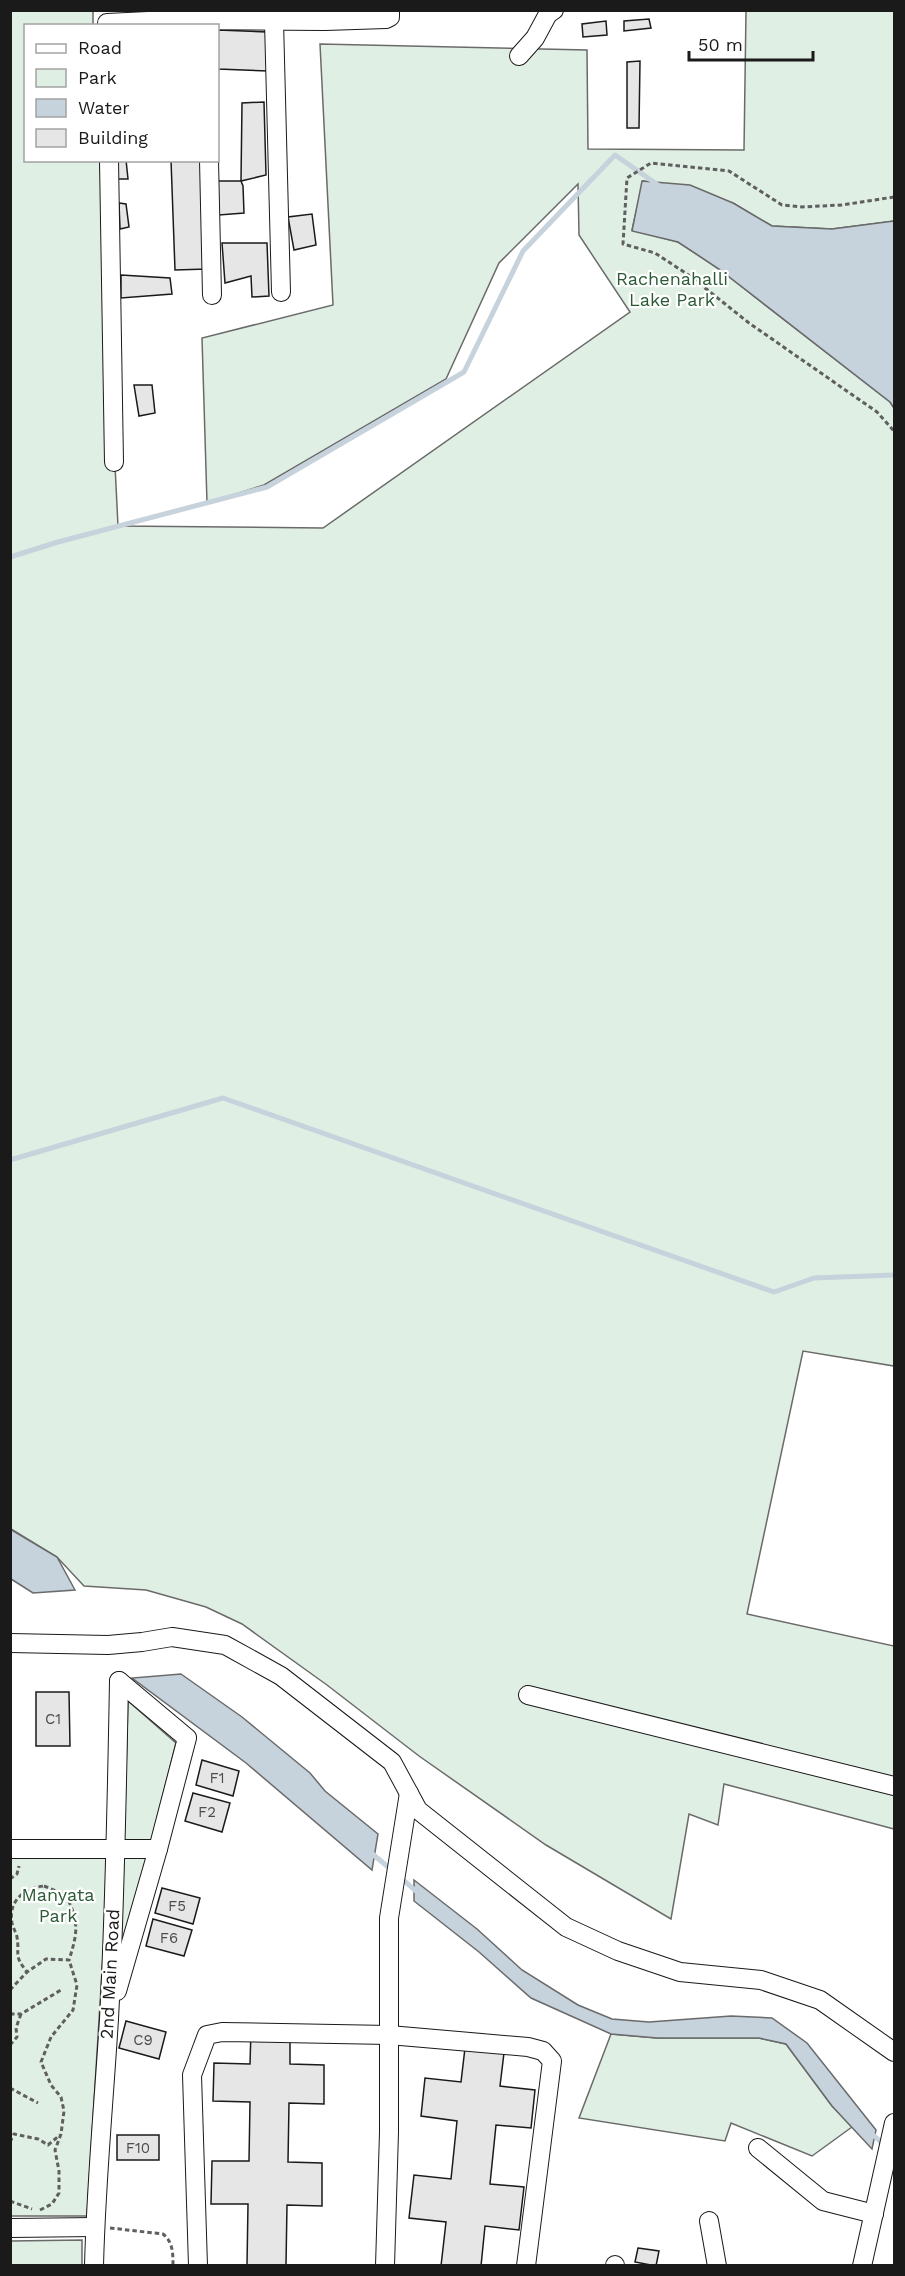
<svg xmlns="http://www.w3.org/2000/svg" width="905" height="2276" viewBox="0 0 905 2276" font-family="'Work Sans',sans-serif">
	<style>
		.green { fill: #e0efe3; stroke: #6a6a6a; stroke-width: 1.5 }
		.water { fill: #c6d2dc; stroke: #6a6a6a; stroke-width: 1.5 }
		.lines { fill: none; stroke-linecap: round; stroke-linejoin: round }
		.stream { stroke: #c6d2dc; stroke-width: 5 }
		.building { fill: #e6e6e6; stroke: #1a1a1a; stroke-width: 1.5 }
		.minor-casing { stroke: #1a1a1a; stroke-width: 20 }
		.path { stroke: #5f5f5f; stroke-width: 3; stroke-dasharray: 4.5 3; stroke-linecap: butt }
		.minor { stroke: #fff; stroke-width: 18 }
		.labels { text-anchor: middle; stroke-width: 4.5; stroke-linejoin: round; paint-order: stroke }
		.number-label { font-size: 15px; fill: #4d4d4d }
		.park-label { font-size: 18px; fill: #2b5a34; stroke: #fff }
		.street-label { font-size: 18px; fill: #1a1a1a; stroke: #fff }
	</style>
	<rect width="100%" height="100%" fill="#fff"/>
	<g class="green">
		<polygon points="10,11 93,11 93,25 26,26 26,160 100,161 118,526 323,528 630,312 579,235 578,184 499,263 446,379 264,485 207,503 202,338 333,305 320,44 587,50 588,149 744,150 746,11 894,11 894,221 832,229 772,226 733,203 643,181 632,230 678,242 719,269 890,402 894,408 894,1366 803,1351 747,1614 894,1646 894,1829 724,1784 718,1825 689,1814 671,1919 546,1845 419,1756 327,1685 242,1624 206,1607 146,1590 84,1586 57,1557 11,1529"/>
		<polygon points="128,1701 176,1743 151,1842 124,1841"/>
		<polygon points="151,1855 112,1994 120,1856"/>
		<polygon points="11,1856 109,1857 87,2216 11,2216"/>
		<polygon points="611,2034 657,2038 759,2038 786,2044 832,2106 852,2127 812,2156 731,2123 725,2141 579,2118"/>
		<polygon points="82,2240 82,2265 11,2265 11,2241"/>
	</g>
	<g class="water">
		<polygon points="642,181 690,185 733,203 772,226 832,229 894,221 894,408 890,402 719,269 678,242 632,231"/>
		<polygon points="10,1529 57,1557 75,1590 33,1593 11,1579"/>
		<polygon points="181,1674 242,1717 310,1773 325,1791 378,1834 372,1870 246,1763 132,1678"/>
		<polygon points="414,1880 477,1929 522,1970 578,2005 612,2019 649,2022 731,2016 772,2018 807,2043 876,2130 872,2149 832,2106 786,2044 759,2038 657,2038 611,2034 531,1998 479,1952 414,1901"/>
	</g>
	<g class="lines">
		<g class="stream">
			<polyline points="10,557 58,542 267,487 464,372 523,251 615,155 658,185"/>
			<polyline points="10,1160 223,1098 774,1292 814,1278 894,1275"/>
			<polyline points="370,1852 393,1871"/>
			<polyline points="400,1877 418,1893"/>
			<polyline points="869,2131 885,2146"/>
		</g>
	</g>
	<g class="building">
		<polygon points="649,19 651,28 624,31 624,21"/>
		<polygon points="606,21 607,35 583,37 582,24"/>
		<polygon points="218,30 267,32 268,71 218,69"/>
		<polygon points="640,61 639,128 627,128 627,62"/>
		<polygon points="264,102 266,175 241,181 242,103"/>
		<polygon points="116,160 126,160 128,179 117,179"/>
		<polygon points="171,160 204,160 207,269 175,270"/>
		<polygon points="217,181 241,181 243,186 244,213 219,215"/>
		<polygon points="119,203 126,204 129,227 120,229"/>
		<polygon points="312,214 316,245 294,250 288,217"/>
		<polygon points="222,243 267,243 269,296 252,297 251,276 225,283"/>
		<polygon points="121,275 170,278 172,294 121,298"/>
		<polygon points="134,385 152,385 155,413 139,416"/>
		<polygon points="36,1692 69,1692 70,1746 36,1746"/>
		<polygon points="202,1760 239,1771 233,1796 196,1785"/>
		<polygon points="193,1793 230,1803 222,1832 185,1821"/>
		<polygon points="162,1888 200,1898 193,1924 155,1913"/>
		<polygon points="153,1919 192,1930 184,1956 146,1946"/>
		<polygon points="126,2021 166,2032 159,2059 119,2048"/>
		<polygon points="251,2030 290,2030 290,2064 324,2065 324,2104 289,2103 288,2162 322,2163 322,2206 287,2205 286,2265 294,2266 210,2266 247,2265 248,2204 211,2204 212,2161 249,2161 250,2102 213,2101 214,2063 250,2064"/>
		<polygon points="465,2048 504,2053 500,2086 535,2090 531,2128 496,2125 490,2184 524,2187 519,2230 485,2226 481,2266 441,2266 446,2222 409,2218 414,2175 451,2179 457,2121 421,2116 425,2078 461,2082"/>
		<rect x="117" y="2135" width="42" height="25"/>
		<polygon points="638,2248 659,2251 656,2266 635,2262"/>
	</g>
	<g class="lines">
		<g class="minor-casing">
			<g id="minor">
				<polyline points="170,10 169,20 325,21 386,19 390,17 390,10"/>
				<polyline points="274,21 281,292"/>
				<polyline points="107,26 107,23 169,20"/>
				<polyline points="519,56 535,38 548,14 554,10"/>
				<polyline points="109,160 114,462"/>
				<polyline points="209,160 212,295"/>
				<polyline points="10,1643 108,1645 142,1642 172,1637 225,1645 281,1676 392,1762 418,1810 566,1927 618,1951 680,1972 761,1980 820,2000 894,2052"/>
				<polyline points="119,1681 187,1738 158,1849"/>
				<polyline points="528,1695 894,1786"/>
				<polyline points="10,1849 158,1849 117,1991"/>
				<polyline points="758,2148 823,2201 874,2214"/>
				<polyline points="709,2221 717,2266"/>
				<polyline points="10,2228 95,2227"/>
				<path d="M94 2266C96 2183 104 2101 109 2019 115 1907 117 1794 119 1681"/>
				<polyline points="198,2266 192,2075 207,2035 222,2032 389,2035 528,2047 543,2051 552,2061 526,2266"/>
				<polyline points="385,2266 389,2132 389,1918 409,1793"/>
				<polyline points="615,2266 615,2265"/>
				<polyline points="862,2266 894,2123"/>
			</g>
		</g>
		<g class="path">
			<polyline points="894,197 842,205 802,207 782,205 729,171 651,163 627,178 623,244 655,253 690,276 749,323 877,412 894,431"/>
			<polyline points="10,1879 17,1874 19,1866"/>
			<path d="M44 1886 66 1895C79 1922 78 1932 69 1960L46 1959 27 1972C13 1954 20 1956 17 1937 16 1932 13 1928 12 1923 8 1901 24 1888 44 1886Z"/>
			<polyline points="10,1990 27,1972"/>
			<polyline points="10,2014 21,2014 61,1990"/>
			<polyline points="10,2045 17,2037 16,2028 21,2014"/>
			<polyline points="10,2088 38,2103"/>
			<polyline points="10,2142 14,2134 38,2139 48,2145 60,2135"/>
			<polyline points="10,2201 32,2209"/>
			<polyline points="40,2210 52,2204 59,2193 59,2171 55,2150 61,2134 64,2111 61,2097 51,2085 41,2062 51,2037 73,2010 77,1985 69,1960"/>
			<path d="M110 2228 163 2234C173 2242 173 2253 173 2266"/>
		</g>
		<use href="#minor" class="minor"/>
	</g>
	<g class="labels">
		<g class="number-label">
			<text x="53" y="1724">C1</text>
			<text x="217" y="1783">F1</text>
			<text x="207" y="1817">F2</text>
			<text x="177" y="1911">F5</text>
			<text x="169" y="1943">F6</text>
			<text x="143" y="2045">C9</text>
			<text x="138" y="2153">F10</text>
		</g>
		<g class="park-label">
			<text x="672" y="285">Rachenahalli<tspan x="672" dy="21">Lake Park</tspan></text>
			<text x="58" y="1901">Manyata<tspan x="58" dy="21">Park</tspan></text>
		</g>
		<g class="street-label">
			<text transform="translate(110 1974) rotate(-87)" y="6">2nd Main Road</text>
		</g>
	</g>
	<rect width="905" height="2276" fill="none" stroke="#1a1a1a" stroke-width="24"/>
	<rect x="24" y="24" width="195" height="138" fill="#ffffff" stroke="#a3a3a3" stroke-width="1.5"/>
	<rect x="36" y="44" width="30" height="9" fill="#ffffff" stroke="#a3a3a3" stroke-width="1.5"/>
	<text x="78" y="54" font-size="18" fill="#1a1a1a">Road</text>
	<rect x="36" y="69" width="30" height="18" fill="#e0efe3" stroke="#a3a3a3" stroke-width="1.5"/>
	<text x="78" y="84" font-size="18" fill="#1a1a1a">Park</text>
	<rect x="36" y="99" width="30" height="18" fill="#c6d2dc" stroke="#a3a3a3" stroke-width="1.5"/>
	<text x="78" y="114" font-size="18" fill="#1a1a1a">Water</text>
	<rect x="36" y="129" width="30" height="18" fill="#e6e6e6" stroke="#a3a3a3" stroke-width="1.5"/>
	<text x="78" y="144" font-size="18" fill="#1a1a1a">Building</text>
	<path d="M689 51v9h124v-9" fill="none" stroke="#1a1a1a" stroke-width="3"/>
	<text x="698" y="51" font-size="18" fill="#1a1a1a" stroke="#ffffff" stroke-width="4.5" paint-order="stroke">50 m</text>
</svg>
